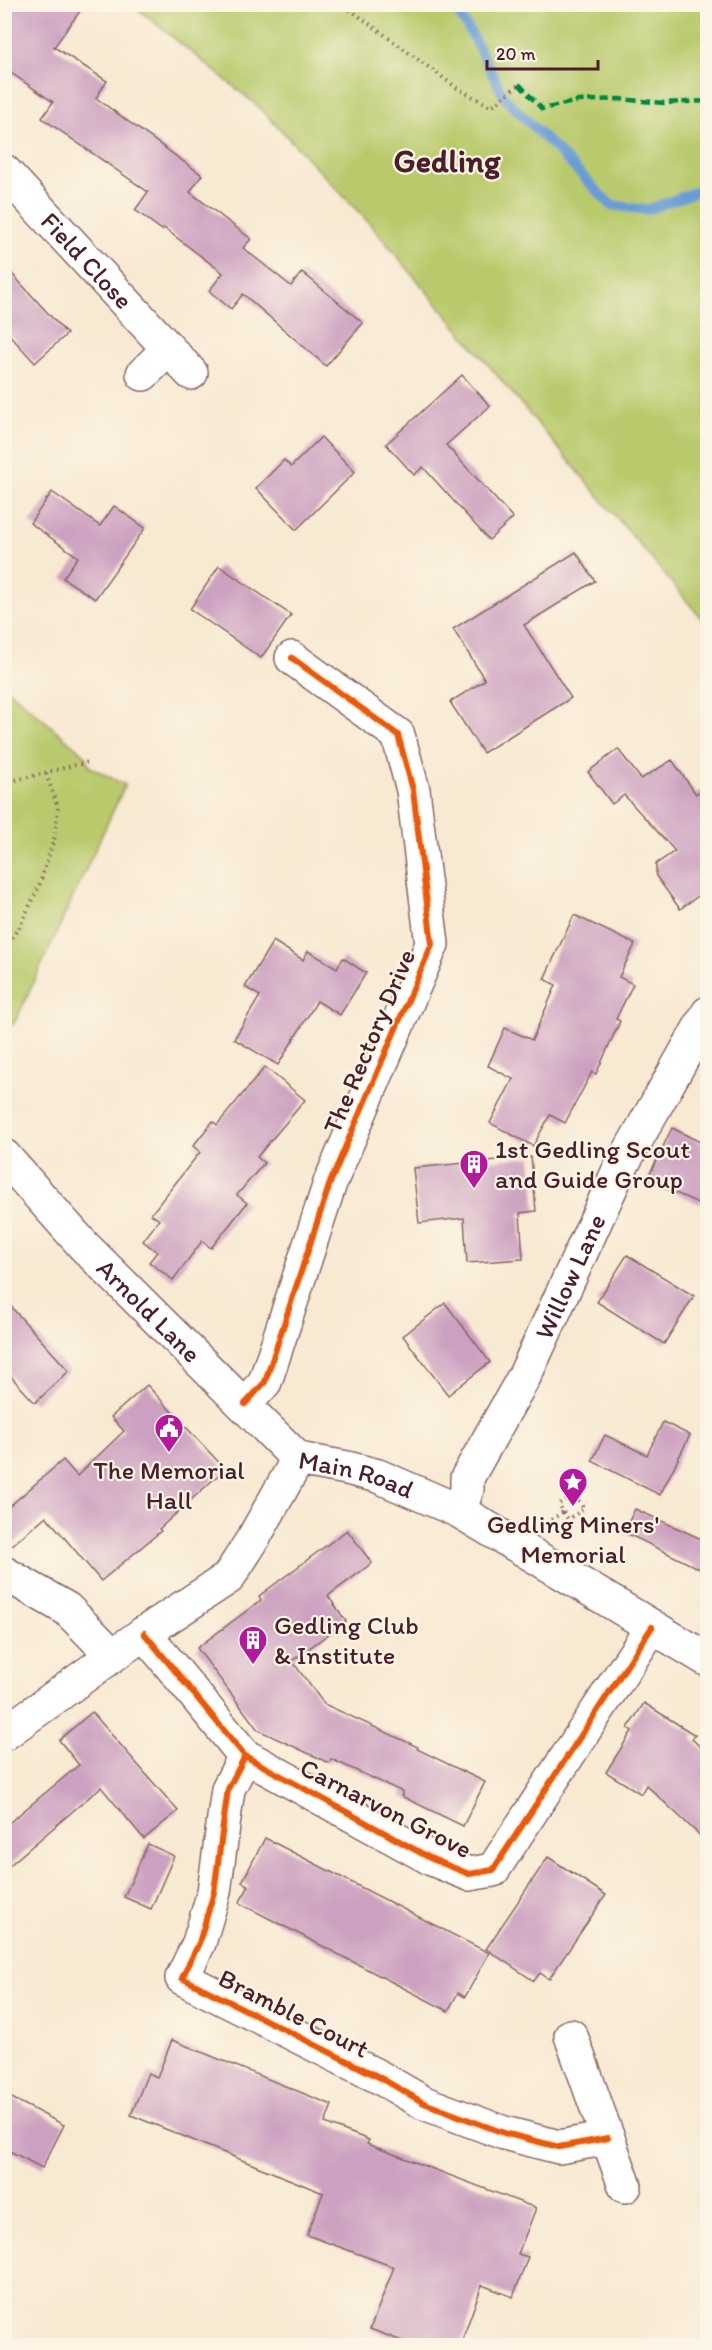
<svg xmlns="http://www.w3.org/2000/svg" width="712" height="2350" viewBox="0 0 712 2350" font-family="Itim,sans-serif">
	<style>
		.green { fill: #b9ca6d; stroke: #82744c; stroke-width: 1.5 }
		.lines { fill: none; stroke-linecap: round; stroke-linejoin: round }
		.stream { stroke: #699cd4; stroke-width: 10 }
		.building { fill: #cca0c0 }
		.minor-casing { stroke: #876665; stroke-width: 36 }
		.path { stroke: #876665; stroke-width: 4; stroke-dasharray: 1.5 4.5; stroke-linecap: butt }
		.minor { stroke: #fff; stroke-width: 33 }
		.quiet { stroke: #00873e; stroke-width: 4.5; stroke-dasharray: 9 4.5; stroke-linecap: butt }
		.cycleway-casing { stroke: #fcf5e5; stroke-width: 10 }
		.cycleway { stroke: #e8590c; stroke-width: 6 }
		.labels { text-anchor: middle; stroke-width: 4.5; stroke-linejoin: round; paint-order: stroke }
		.street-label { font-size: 26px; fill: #4a1f2b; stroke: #fcf5e5 }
		.poi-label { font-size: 26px; fill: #4a1f2b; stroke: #fcf5e5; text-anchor: start }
		.district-label { font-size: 32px; font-weight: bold; fill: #4a1f2b; stroke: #fcf5e5 }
	</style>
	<rect width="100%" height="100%" fill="#fcf5e5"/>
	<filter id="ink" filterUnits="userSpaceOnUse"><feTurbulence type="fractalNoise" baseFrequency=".0167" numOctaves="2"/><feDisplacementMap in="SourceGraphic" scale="12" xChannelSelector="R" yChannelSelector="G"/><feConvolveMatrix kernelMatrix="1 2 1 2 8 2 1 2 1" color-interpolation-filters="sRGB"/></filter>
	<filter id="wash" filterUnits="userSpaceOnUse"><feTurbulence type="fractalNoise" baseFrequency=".008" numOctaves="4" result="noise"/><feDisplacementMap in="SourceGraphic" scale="24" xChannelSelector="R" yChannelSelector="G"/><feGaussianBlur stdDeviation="1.35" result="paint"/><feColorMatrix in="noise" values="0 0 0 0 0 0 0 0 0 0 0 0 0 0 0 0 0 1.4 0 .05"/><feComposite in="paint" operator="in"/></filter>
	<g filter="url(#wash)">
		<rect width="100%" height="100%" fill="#f8e9d2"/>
		<g class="green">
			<polygon points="133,5 707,5 707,625 370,224 259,107"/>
			<polygon points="5,687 86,756 90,767 125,785 15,1022 5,1031"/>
		</g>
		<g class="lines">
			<polyline class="stream" points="452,4 471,33 505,98 611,205 647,210 708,187"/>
		</g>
		<g id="blocks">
			<g class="building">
				<polygon points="4,4 85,4 54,47 107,81 96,98 202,175 190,192 251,239 243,248 291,286 302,272 363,323 326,366 243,294 231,309 209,291 223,273 164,228 162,230 135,210 148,192 42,118 53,102 4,68"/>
				<polygon points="4,265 67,334 35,363 4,329"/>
				<polygon points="462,375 490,406 446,445 513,518 489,540 423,467 414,475 386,444"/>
				<polygon points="321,437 355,472 296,530 256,488 284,460 291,467"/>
				<polygon points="52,492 100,526 114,506 145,528 95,599 63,578 78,557 30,523"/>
				<polygon points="576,552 595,581 524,625 571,698 483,753 450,702 485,680 453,629"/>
				<polygon points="219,566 291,615 261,658 190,609"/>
				<polygon points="618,749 641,779 672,760 696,794 708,786 708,889 680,909 656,876 656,864 675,851 624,795 612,804 588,772"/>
				<polygon points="574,915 635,944 619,977 633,984 616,1019 620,1021 596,1074 592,1072 565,1123 550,1115 533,1146 490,1123 513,1079 488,1066 505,1028 532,1040 556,985 544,979"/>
				<polygon points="273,941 303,960 308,951 337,968 343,958 366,973 340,1015 317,1001 278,1065 234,1039 260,996 245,987"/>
				<polygon points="265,1067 305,1100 257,1157 264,1163 237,1195 247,1203 211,1248 202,1241 173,1280 149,1262 157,1252 143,1241 159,1220 151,1214 200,1152 193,1146 213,1121 217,1125"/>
				<polygon points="672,1128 708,1146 708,1187 700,1204 647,1180"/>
				<polygon points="531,1157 536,1211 520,1213 523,1259 467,1263 464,1218 419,1223 413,1168"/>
				<polygon points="627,1255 694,1296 664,1344 597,1302"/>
				<polygon points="4,1299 69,1371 35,1403 4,1369"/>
				<polygon points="445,1303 490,1362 448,1395 403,1336"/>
				<polygon points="147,1385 225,1469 159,1529 161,1531 101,1581 46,1516 4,1552 4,1511 63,1460 77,1476 124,1431 111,1417"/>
				<polygon points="663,1422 690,1435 660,1495 592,1461 605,1435 647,1455"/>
				<polygon points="635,1509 708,1542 708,1573 624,1532"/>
				<polygon points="347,1530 372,1563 328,1596 346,1621 292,1661 324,1704 418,1747 417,1749 485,1782 463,1826 401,1796 403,1792 331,1759 329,1763 258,1730 197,1648 261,1600 259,1596"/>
				<polygon points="644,1703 695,1735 692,1739 708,1754 708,1843 646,1785 641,1794 606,1772 632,1731 628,1728"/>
				<polygon points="92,1712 178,1811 144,1839 101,1787 4,1870 4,1827 79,1765 59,1740"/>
				<polygon points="265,1838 489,1953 465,1997 458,1993 448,2011 239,1903 249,1886 242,1882"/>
				<polygon points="148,1844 174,1856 151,1909 124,1897"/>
				<polygon points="548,1857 606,1895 549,1979 540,1973 534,1981 486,1949"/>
				<polygon points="172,2040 332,2105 325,2123 369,2140 367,2144 536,2208 518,2254 528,2257 513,2297 482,2285 460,2346 415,2346 370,2329 394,2267 307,2235 323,2193 131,2115 148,2073 157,2077"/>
				<polygon points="4,2094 64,2125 42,2168 4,2148"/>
			</g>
		</g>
	</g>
	<g filter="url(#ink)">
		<use href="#blocks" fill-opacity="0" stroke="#876665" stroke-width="1.5"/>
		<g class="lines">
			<g class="minor-casing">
				<g id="minor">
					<path id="s1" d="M4 171 191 373"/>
					<polyline points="143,374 168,349"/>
					<path id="s2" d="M4 1156 84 1246 298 1459"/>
					<polyline points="245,1404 265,1382 330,1183 432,944 413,790 398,735 292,658"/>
					<path id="s3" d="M298 1459 347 1468 378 1476 459 1511 708 1660"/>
					<path id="s4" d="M459 1511 467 1490V1478L525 1375 618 1172 708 1013"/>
					<polyline points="4,1573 67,1609 112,1655"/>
					<polyline points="144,1633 245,1756 432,1859 469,1874 493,1870 652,1627"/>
					<polyline points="4,1734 144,1633 228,1578 253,1539 298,1459"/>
					<polyline points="245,1756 228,1789 214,1892 199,1943 182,1978 379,2077 424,2103 504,2133 559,2147 608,2138"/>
					<polyline points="571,2036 625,2186"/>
				</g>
			</g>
			<g class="path">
				<polyline points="339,4 352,11 457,88 490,106 497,103 519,84"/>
				<polyline points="4,767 9,781"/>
				<polyline points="4,783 88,762"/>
				<polyline points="4,947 19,928 39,886 55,836 58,807 45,771"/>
				<polyline points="546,1523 563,1512 559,1504 575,1495 584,1509 568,1519 563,1512"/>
			</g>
			<use href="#minor" class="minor"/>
			<polyline class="quiet" points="519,84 542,109 578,101 619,99 664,103 708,101"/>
			<g class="cycleway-casing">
				<g id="cycleway">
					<polyline points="245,1404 265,1382 330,1183 432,944 413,790 398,735 292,658"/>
					<polyline points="144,1633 245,1756 432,1859 469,1874 493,1870 652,1627"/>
					<polyline points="245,1756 228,1789 214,1892 199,1943 182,1978 379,2077 424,2103 504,2133 559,2147 608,2138"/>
				</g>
			</g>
			<use href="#cycleway" class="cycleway"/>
		</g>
	</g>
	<defs>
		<g id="building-pin" transform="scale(1.5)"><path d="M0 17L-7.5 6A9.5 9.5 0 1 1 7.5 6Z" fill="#b5179e" stroke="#fcf5e5"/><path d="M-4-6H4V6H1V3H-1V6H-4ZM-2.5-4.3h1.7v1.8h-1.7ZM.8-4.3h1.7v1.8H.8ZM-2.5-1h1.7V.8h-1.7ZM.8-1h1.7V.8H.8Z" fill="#fff"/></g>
		<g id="civic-pin" transform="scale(1.5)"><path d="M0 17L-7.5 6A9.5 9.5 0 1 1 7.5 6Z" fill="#b5179e" stroke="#fcf5e5"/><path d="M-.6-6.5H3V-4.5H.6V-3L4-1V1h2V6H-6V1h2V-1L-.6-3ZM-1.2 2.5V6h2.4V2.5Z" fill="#fff"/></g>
		<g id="sight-pin" transform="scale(1.5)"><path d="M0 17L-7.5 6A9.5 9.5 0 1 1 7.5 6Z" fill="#b5179e" stroke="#fcf5e5"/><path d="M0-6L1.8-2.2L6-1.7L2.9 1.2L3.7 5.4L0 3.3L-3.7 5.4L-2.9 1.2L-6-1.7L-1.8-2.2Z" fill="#fff"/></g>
	</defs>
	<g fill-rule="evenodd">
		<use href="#building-pin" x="474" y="1164"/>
		<use href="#civic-pin" x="169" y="1428"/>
		<use href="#sight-pin" x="573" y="1482"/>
		<use href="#building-pin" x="253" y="1640"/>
	</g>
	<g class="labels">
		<g class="street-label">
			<text dy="9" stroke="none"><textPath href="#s1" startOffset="122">Field Close</textPath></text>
			<text transform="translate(369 1041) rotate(-67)" y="9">The Rectory Drive</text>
			<text dy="9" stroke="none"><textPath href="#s4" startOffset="261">Willow Lane</textPath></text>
			<text dy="9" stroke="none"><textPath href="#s2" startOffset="212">Arnold Lane</textPath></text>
			<text dy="9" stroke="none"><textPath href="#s3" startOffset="60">Main Road</textPath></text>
			<text transform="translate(386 1808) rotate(27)" y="9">Carnarvon Grove</text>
			<text transform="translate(294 2013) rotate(27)" y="9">Bramble Court</text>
		</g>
		<g class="poi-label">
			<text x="495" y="1158">1st Gedling Scout<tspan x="495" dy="30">and Guide Group</tspan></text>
			<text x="169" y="1479" text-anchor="middle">The Memorial<tspan x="169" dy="30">Hall</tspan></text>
			<text x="573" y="1533" text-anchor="middle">Gedling Miners'<tspan x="573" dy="30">Memorial</tspan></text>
			<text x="274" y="1634">Gedling Club<tspan x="274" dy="30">&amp; Institute</tspan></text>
		</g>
		<g class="district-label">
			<text x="447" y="172">Gedling</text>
		</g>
	</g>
	<rect width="712" height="2350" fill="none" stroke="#fcf5e5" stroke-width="24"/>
	<path d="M487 60v9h111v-9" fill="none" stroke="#4a1f2b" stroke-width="3"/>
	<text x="496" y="60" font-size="18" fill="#4a1f2b" stroke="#fcf5e5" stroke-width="4.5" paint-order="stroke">20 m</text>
</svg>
